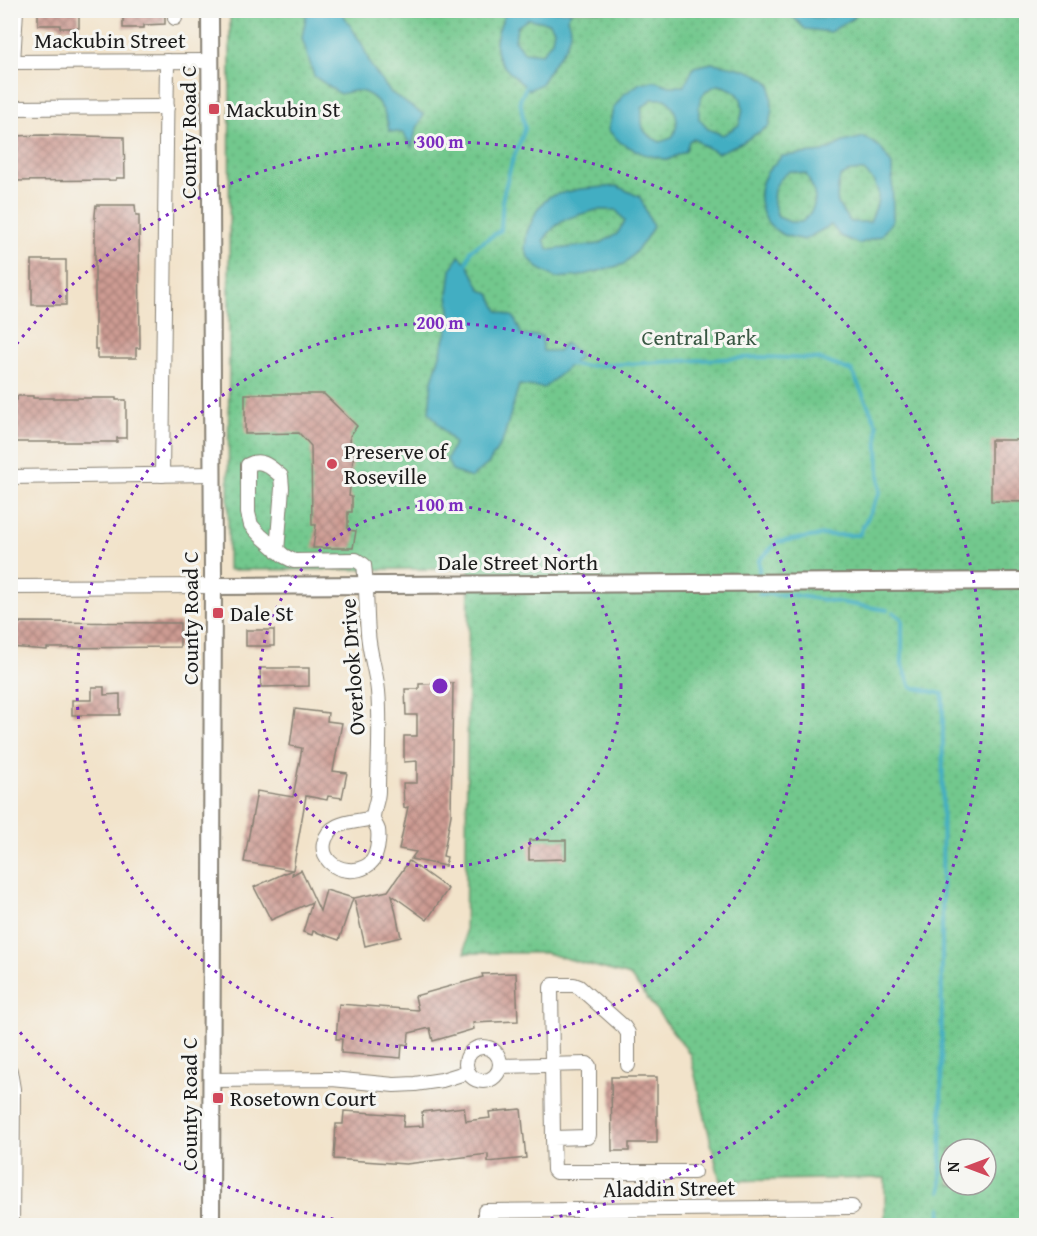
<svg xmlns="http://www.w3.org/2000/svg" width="1037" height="1236" viewBox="0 0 1037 1236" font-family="'Gentium Book Plus',serif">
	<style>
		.park { fill: url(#park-dots); stroke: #477254; stroke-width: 1.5; fill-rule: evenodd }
		.water { fill: #43aec2; stroke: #30656f; stroke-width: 1.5; fill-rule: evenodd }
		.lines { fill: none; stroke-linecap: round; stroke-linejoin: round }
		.stream { stroke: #43aec2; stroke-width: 4 }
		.building { fill: url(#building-cross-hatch) }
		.minor-casing { stroke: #878073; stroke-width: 16 }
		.major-casing { stroke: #878073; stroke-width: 20 }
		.minor { stroke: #fff; stroke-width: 14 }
		.major { stroke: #fff; stroke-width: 16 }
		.ring { fill: none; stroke: #7b2cbf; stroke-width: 3; stroke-dasharray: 3 6 }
		.poi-dot { fill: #d1495b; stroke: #f6f6f2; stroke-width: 2 }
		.labels { text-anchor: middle; stroke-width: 6; stroke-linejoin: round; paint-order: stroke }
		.street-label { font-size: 22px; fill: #1c1c1c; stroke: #f6f6f2 }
		.poi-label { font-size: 22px; fill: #1c1c1c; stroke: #f6f6f2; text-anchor: start }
		.park-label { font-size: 22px; fill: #3a5844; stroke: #f6f6f2 }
		.centre { fill: #7b2cbf; stroke: #f6f6f2; stroke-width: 3 }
		.ring-label { font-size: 18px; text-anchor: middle; font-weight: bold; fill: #7b2cbf; stroke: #f6f6f2; stroke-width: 6; stroke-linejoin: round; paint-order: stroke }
	</style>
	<defs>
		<pattern id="park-dots" width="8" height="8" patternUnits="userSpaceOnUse" patternTransform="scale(1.5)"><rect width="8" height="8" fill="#72c88d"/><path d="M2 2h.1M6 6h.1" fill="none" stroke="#62ab79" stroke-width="1.8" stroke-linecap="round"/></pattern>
		<pattern id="building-cross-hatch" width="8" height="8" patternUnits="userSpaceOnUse" patternTransform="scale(1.5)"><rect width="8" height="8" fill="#cd9b93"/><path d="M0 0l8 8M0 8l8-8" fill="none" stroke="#a67e77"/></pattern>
	</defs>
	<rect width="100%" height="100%" fill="#f6f6f2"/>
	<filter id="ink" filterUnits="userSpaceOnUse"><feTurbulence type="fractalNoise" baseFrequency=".0167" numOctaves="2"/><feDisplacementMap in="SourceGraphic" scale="12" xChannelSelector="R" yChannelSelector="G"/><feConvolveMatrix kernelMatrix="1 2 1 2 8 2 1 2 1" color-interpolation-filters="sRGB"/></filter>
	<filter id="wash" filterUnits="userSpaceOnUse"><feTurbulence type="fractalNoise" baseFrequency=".008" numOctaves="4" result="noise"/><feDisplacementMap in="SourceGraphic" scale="24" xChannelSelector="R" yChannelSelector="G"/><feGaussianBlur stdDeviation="1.35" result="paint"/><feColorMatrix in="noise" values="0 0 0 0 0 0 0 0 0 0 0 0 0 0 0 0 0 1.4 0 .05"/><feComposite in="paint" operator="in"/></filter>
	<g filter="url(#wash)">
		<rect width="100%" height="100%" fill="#f2e3ca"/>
		<path class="park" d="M230 11H1026V1225H885V1178L720 1181 690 1054 630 976 546 953H465L469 569 228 570ZM950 1149H986V1185H950Z"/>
		<g class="water">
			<path d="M507 10 572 11 567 18 571 30 566 46 554 63 541 84 529 90C495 60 486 54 507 10ZM528 19 550 23 554 30 552 40 542 54 524 52 515 41 517 27Z"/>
			<path d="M307 11H341L362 44 371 66 390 92 424 115 416 130 412 147 403 133 389 131C387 114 378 94 359 91 354 90 346 93 340 94L314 76 302 38Z"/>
			<path d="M787 11H807L809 16C820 18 832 20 840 11H857L854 18 830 32 805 29Z"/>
			<path d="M712 63C734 67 756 69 771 85L772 109 769 126 743 142 718 153 702 145 694 138 689 141 686 151 668 160 643 154 621 143 608 130 613 109 623 95 640 83 655 81 670 86H684L694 67ZM718 85C742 90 747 102 739 125L723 135 708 129 699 119C698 101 699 92 718 85ZM652 99H666C678 111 680 123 672 138L660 142C641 133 641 128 642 108Z"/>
			<path d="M864 137 880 147 892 165 893 220 881 236 859 244 840 236 831 225 804 240C796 238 787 237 780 233 760 222 754 194 766 174 770 167 777 162 782 156L823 152 843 142ZM790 171 806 174C817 195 820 205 802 222H790L778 217C770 196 771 184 790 171ZM851 171H864C884 189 880 199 870 222H851C835 204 835 201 840 177Z"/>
			<path d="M617 186 640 197 653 227 643 243 625 264 580 276 556 278 538 268 528 257 525 248 527 232 538 208 550 196 580 189ZM597 210H616L625 221 617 234 599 244 549 250 544 240C558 218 573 216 597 210Z"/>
			<polygon points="459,256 467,263 481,290 490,294 498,311 514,317 522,335 542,336 543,351 558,351 565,343 576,351 580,357 544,388 519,385 503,440 489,463 471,478 452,471 447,459 454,443 429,412 432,381 451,318 448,295 451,270"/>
		</g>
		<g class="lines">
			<g class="stream">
				<polyline points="467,263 471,250 501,230 503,196 512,162 525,129 520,100 526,87"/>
				<polyline points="568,364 584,366 762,357 818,359 852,371 877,425 880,492 859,535 823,535 778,542 759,560 759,572"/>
				<polyline points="759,594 793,595 887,610"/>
				<polyline points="893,612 902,619 902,664 911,687 943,694 941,1191"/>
				<polyline points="941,1226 941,1208"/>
			</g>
		</g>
		<g id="blocks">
			<g class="building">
				<polygon points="38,10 79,10 79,28 60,28 60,25 38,25"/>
				<polygon points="123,10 165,10 165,24 144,25 144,28 123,28"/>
				<polygon points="42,135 124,137 125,178 116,178 116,180 10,181 10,140 15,140 15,136"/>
				<polygon points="96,205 135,205 136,215 139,215 140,348 136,348 136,358 97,358 97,349 95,349 95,215"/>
				<rect x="32" y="260" width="34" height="45"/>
				<polygon points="245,394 324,394 357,426 350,436 351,452 354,452 349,496 352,497 352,512 348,512 348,530 356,531 353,548 313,548 316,525 312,525 311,446 299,433 245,434"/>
				<polygon points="17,396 33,396 33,398 116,398 116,400 126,400 126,438 117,438 117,442 10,442 10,400 17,400"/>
				<polygon points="991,440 1026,440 1026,502 991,501"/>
				<polygon points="20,622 180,623 180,647 47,648 47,650 10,647 10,623 20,623"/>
				<rect x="246" y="630" width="28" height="16"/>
				<polygon points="260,668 309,668 309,686 261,687"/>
				<polygon points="453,683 451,815 443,856 447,857 445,866 411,859 416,852 399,849 408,807 404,808 403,783 417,783 417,761 404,762 404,736 417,736 417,715 406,715 405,689 419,689 419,684"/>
				<polygon points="92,687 104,687 104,695 120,694 120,715 72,715 72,700 92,700"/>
				<polygon points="295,709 328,713 327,721 342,723 333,771 347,773 342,798 328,796 327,800 306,796 292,875 301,870 320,911 326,890 353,898 339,940 313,931 312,935 303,932 312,902 271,920 254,887 292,870 244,862 257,791 293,797 302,748 290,746"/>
				<polygon points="529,840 566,840 566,859 529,860"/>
				<polygon points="409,861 448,889 427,920 392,895 401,937 365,946 354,898 388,891"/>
				<polygon points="516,973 518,1021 473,1023 474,1029 433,1041 430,1028 409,1033 408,1045 402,1044 401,1058 341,1053 342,1039 336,1039 339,1004 418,1010 415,996 483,977 482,974"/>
				<polygon points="611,1077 657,1077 657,1143 629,1143 629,1151 612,1151"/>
				<polygon points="464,1107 466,1121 490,1118 489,1112 521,1109 526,1158 488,1162 488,1154 406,1164 334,1159 336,1124 343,1124 344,1111 404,1115 403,1127 423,1126 422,1112"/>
			</g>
		</g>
	</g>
	<g filter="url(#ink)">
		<use href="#blocks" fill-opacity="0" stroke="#878073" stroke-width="1.5"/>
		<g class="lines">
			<g class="minor-casing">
				<g id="minor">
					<polyline points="175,18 175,10"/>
					<polyline points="10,62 210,61"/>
					<polyline points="13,62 16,10"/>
					<polyline points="10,108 167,107"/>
					<polyline points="162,475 167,61"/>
					<polyline points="10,477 212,474"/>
					<path d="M277 551 282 488 281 476C271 468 262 457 248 465V513L251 525 260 535 284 556 294 561 356 560 364 565C367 587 366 610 368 633 369 652 376 671 378 691 381 724 378 758 378 791 378 800 373 810 373 818 373 822 377 826 378 830 379 836 378 847 376 853 373 866 360 871 348 870 334 869 321 858 324 843 329 820 355 823 373 818"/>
					<polyline points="10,587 213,586"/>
					<circle cx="483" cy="1064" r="17"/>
					<polyline points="500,1066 587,1064 589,1066 589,1135 587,1137 553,1138 554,1170 556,1172 694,1172"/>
					<polyline points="10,1071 13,1089 12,1226"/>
					<polyline points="212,1080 332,1079 394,1085 415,1084 442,1080 468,1072"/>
					<polyline points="553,1138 551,987 553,985 574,985 579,987 624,1027 628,1033 628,1065"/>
					<polyline points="485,1226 485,1211 852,1207"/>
				</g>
			</g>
			<g class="major-casing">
				<g id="major">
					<polyline points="210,10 213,573 211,1226"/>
					<polyline points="213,586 1026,581"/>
				</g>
			</g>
			<use href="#minor" class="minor"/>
			<use href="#major" class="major"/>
		</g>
	</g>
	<g class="ring">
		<circle cx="440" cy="686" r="181"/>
		<circle cx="440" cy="686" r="363"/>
		<path d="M369 1225A544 544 0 0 1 11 1021M11 351A544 544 0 1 1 511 1225"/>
	</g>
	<g class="poi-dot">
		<rect x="208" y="103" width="12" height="12" rx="3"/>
		<circle cx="332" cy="464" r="6"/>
		<rect x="212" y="607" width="12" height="12" rx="3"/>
		<rect x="212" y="1092" width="12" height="12" rx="3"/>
	</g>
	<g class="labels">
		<g class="street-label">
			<text x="110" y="48">Mackubin Street</text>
			<text transform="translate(188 132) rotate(-90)" y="8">County Road C</text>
			<text x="518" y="570">Dale Street North</text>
			<text transform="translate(190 618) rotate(-90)" y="8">County Road C</text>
			<text transform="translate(352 667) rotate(-94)" y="8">Overlook Drive</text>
			<text transform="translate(189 1104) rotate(-90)" y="8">County Road C</text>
			<text transform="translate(669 1188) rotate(-1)" y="8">Aladdin Street</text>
		</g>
		<g class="poi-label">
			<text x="226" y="117">Mackubin St</text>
			<text x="344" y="459">Preserve of<tspan x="344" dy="25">Roseville</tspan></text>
			<text x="230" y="621">Dale St</text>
			<text x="230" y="1106">Rosetown Court</text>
		</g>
		<g class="park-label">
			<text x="699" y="345">Central Park</text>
		</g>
	</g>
	<circle cx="440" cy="686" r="9" class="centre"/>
	<g class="ring-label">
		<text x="440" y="148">300 m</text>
		<text x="440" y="329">200 m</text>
		<text x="440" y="511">100 m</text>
	</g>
	<rect width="1037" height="1236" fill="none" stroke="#f6f6f2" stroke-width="36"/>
	<g transform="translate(968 1167) rotate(270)"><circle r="28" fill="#f6f6f2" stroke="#9f9f9c" stroke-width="1.5"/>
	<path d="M0-4.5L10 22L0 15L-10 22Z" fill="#d1495b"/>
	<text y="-9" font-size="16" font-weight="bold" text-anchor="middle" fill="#1c1c1c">N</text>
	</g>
</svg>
